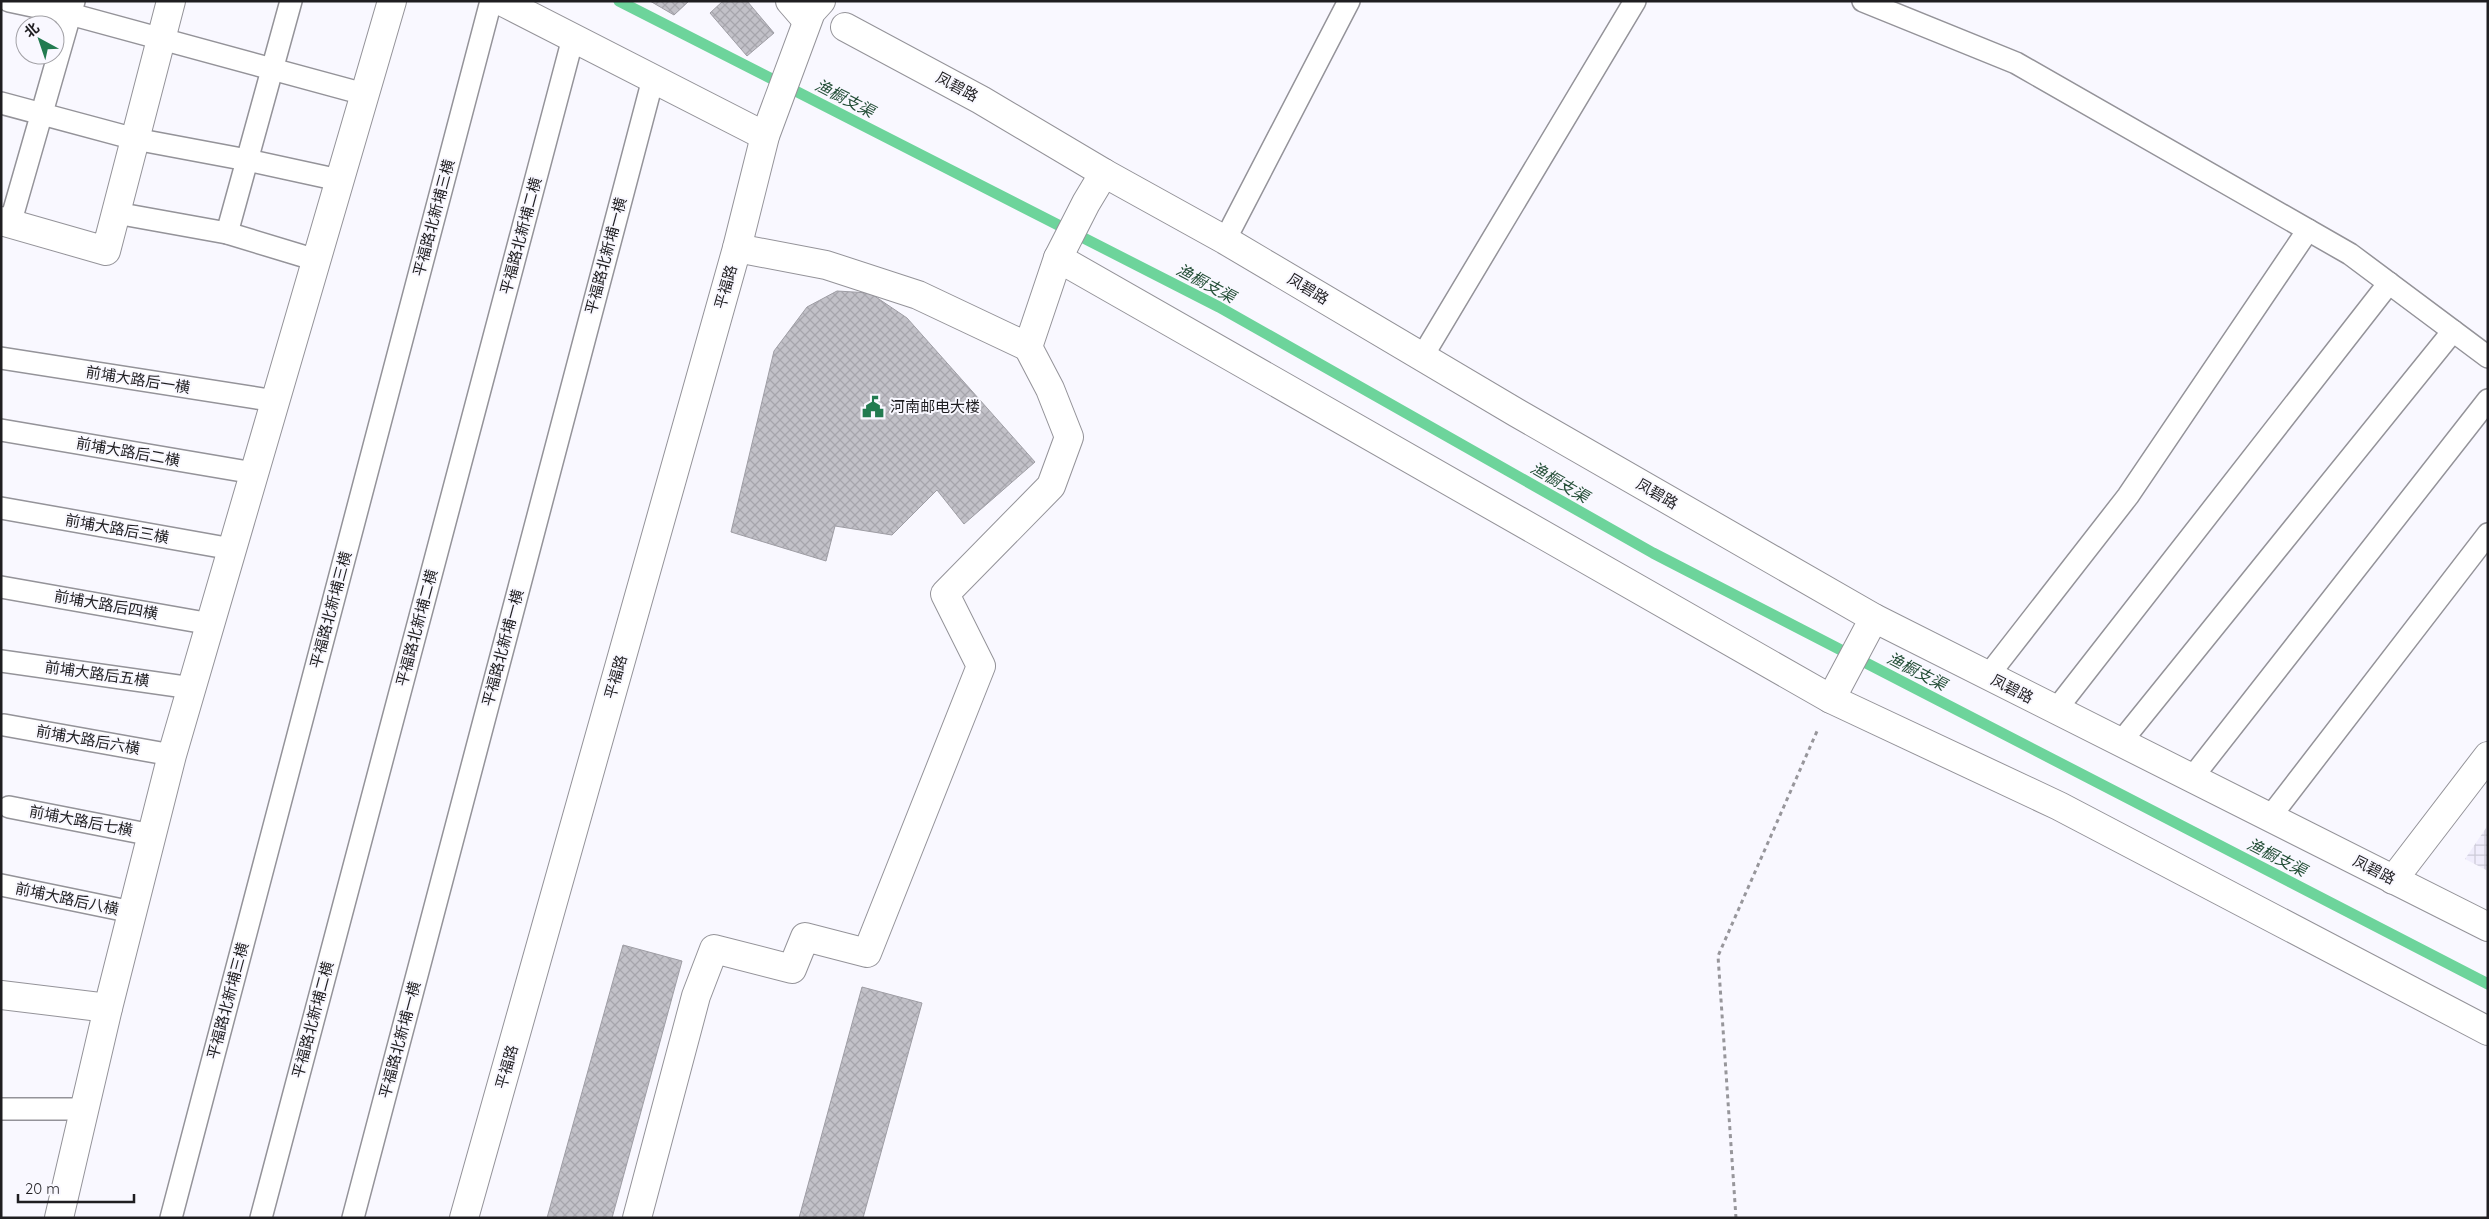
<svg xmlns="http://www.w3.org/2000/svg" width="2489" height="1219" viewBox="0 0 2489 1219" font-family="Quicksand,'Noto Sans SC',sans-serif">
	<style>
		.industrial { fill: url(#industrial-grid) }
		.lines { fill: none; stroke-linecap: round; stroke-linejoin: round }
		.stream { stroke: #6dd49b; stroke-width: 11 }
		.building { fill: url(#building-cross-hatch); stroke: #9e9da4 }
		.service-casing { stroke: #949399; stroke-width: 24 }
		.minor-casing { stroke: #949399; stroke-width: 30 }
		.tertiary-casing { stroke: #949399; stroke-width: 30 }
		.secondary-casing { stroke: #949399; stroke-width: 30 }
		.primary-casing { stroke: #949399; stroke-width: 30 }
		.path { stroke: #97969b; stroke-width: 3; stroke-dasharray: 4 4; stroke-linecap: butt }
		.service { stroke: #fff; stroke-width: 21 }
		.minor { stroke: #fff; stroke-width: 28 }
		.tertiary { stroke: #fff; stroke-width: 28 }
		.secondary { stroke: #fff; stroke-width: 28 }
		.primary { stroke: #fff; stroke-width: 28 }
		.labels { text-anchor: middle; stroke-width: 4; stroke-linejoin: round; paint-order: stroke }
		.street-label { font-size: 15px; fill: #1f1e21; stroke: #f9f8ff }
		.poi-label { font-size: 15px; fill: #1f1e21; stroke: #f9f8ff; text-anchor: start }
		.water-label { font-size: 16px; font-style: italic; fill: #254f38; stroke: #f9f8ff }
	</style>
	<defs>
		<pattern id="industrial-grid" width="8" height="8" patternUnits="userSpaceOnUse" patternTransform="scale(1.25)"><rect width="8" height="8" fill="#f0edfc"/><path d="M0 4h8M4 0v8" fill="none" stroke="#cdcbd8"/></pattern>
		<pattern id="building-cross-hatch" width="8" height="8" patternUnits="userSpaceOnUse" patternTransform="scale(1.25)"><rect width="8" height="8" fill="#c2c1c8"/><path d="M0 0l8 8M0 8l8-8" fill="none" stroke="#a6a5ac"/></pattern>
	</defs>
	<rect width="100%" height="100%" fill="#f9f8ff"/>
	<polygon class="industrial" points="2488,825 2488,871 2465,859"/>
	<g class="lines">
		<polyline class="stream" points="619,1 1219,307 1653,553 2488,984"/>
	</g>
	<g class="building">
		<polygon points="650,1 689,1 674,15"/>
		<polygon points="723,1 747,1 774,33 747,56 710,13"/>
		<polygon points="837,291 870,293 907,318 1035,462 964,524 937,490 892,535 835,526 826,561 731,532 774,351 807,307"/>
		<polygon points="623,945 682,961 612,1218 547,1218"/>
		<polygon points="862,987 922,1003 863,1218 799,1218"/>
	</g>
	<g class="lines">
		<g class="service-casing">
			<g id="service">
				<polyline points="9,1 70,14 364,94"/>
				<polyline points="1863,1 2016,63 2350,254 2488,357"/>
				<polyline points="1,103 135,139 247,160 339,180"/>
				<polyline points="116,213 227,233 316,260"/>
				<polyline points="10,224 74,1"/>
				<polyline points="227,233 291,1"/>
				<polyline points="1225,240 1349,1"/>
				<polyline points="1422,357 1635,1"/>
				<polyline points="1,358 276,401"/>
				<polyline points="1,430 254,473"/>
				<polyline points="1,508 232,549"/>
				<polyline points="1,587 211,624"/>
				<polyline points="1,661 192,688"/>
				<polyline points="1987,677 2128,496 2308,230"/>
				<polyline points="2055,711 2389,283"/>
				<polyline points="4,725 172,755"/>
				<polyline points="2120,743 2453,331"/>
				<polyline points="2191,779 2488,400"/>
				<polyline points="9,807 152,835"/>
				<polyline points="2270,817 2488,534"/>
				<polyline points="1,885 132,912"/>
				<polyline points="1,1109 85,1109"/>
				<polyline points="171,1218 491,1"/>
				<polyline points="261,1218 573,38"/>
				<polyline points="353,1218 653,79"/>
			</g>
		</g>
		<g class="minor-casing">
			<g id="minor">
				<polyline points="1,221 106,251 171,1"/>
				<polyline points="1058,258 1831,699 2059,806 2488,1031"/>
				<polyline points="1831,699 1874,618"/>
				<polyline points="2393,880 2488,756"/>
				<polyline points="1,995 108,1008"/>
				<polyline points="637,1218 696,996 714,949 792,969 805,937 867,953 981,666 945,594 1051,486 1069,437 1050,389 1028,347"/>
			</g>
		</g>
		<g class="tertiary-casing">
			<g id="tertiary">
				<polyline points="501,1 765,136"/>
				<polyline points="737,248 826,265 918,295 1028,347 1058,258 1086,203 1104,173"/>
				<polyline points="59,1218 108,1008 172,755 392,1"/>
				<polyline points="464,1218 737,248 765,136 811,12 821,1"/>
			</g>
		</g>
		<g class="secondary-casing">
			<polyline id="secondary" points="845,27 981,100 1104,173 1225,240 1517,413 1874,618 2488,927"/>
		</g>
		<g class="primary-casing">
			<polyline id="primary" points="790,1 803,16"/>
		</g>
		<polyline class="path" points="1736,1218 1718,956 1818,729"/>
		<use href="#service" class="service"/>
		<use href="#minor" class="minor"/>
		<use href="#tertiary" class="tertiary"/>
		<use href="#secondary" class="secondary"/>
		<use href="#primary" class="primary"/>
	</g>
	<defs>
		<g id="civic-bare" transform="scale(1.725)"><path d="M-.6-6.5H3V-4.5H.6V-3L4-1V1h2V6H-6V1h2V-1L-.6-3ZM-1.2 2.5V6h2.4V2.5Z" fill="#227b50" stroke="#f9f8ff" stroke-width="2.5" paint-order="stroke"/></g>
	</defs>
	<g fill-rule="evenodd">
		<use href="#civic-bare" x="873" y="407"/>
	</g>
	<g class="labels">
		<g class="street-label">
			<text transform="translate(957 87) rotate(28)" y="5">凤碧路</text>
			<text transform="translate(434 218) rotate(-75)" y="5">平福路北新埔三横</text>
			<text transform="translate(521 236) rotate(-75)" y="5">平福路北新埔二横</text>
			<text transform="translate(606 256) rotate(-75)" y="5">平福路北新埔一横</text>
			<text transform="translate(726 287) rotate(-74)" y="5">平福路</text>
			<text transform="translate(1308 289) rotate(31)" y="5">凤碧路</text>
			<text transform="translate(138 380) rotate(9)" y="5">前埔大路后一横</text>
			<text transform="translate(128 452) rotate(10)" y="5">前埔大路后二横</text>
			<text transform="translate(1657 494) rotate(30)" y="5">凤碧路</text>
			<text transform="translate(117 529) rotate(10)" y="5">前埔大路后三横</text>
			<text transform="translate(106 605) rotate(10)" y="5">前埔大路后四横</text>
			<text transform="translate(331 610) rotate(-75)" y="5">平福路北新埔三横</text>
			<text transform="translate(417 628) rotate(-75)" y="5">平福路北新埔二横</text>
			<text transform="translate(503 648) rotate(-75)" y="5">平福路北新埔一横</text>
			<text transform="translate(97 674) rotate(8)" y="5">前埔大路后五横</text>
			<text transform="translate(616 677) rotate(-74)" y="5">平福路</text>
			<text transform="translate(2012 689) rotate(27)" y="5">凤碧路</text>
			<text transform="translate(88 740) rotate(10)" y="5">前埔大路后六横</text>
			<text transform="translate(81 821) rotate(11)" y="5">前埔大路后七横</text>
			<text transform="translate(2374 870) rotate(27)" y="5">凤碧路</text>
			<text transform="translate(67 899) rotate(12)" y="5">前埔大路后八横</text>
			<text transform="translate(228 1001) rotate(-75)" y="5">平福路北新埔三横</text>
			<text transform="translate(313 1020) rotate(-75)" y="5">平福路北新埔二横</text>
			<text transform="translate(400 1040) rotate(-75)" y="5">平福路北新埔一横</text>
			<text transform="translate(507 1067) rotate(-74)" y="5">平福路</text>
		</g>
		<g class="poi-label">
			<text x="890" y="412">河南邮电大楼</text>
		</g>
		<g class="water-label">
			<text transform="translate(845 98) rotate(27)" y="6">渔橱支渠</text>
			<text transform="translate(1206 283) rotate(28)" y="6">渔橱支渠</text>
			<text transform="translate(1560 482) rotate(30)" y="6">渔橱支渠</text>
			<text transform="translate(1917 671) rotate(27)" y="6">渔橱支渠</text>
			<text transform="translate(2277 857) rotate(27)" y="6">渔橱支渠</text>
		</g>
	</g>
	<rect width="2489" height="1219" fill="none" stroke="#1f1e21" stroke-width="5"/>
	<g transform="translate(40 40) rotate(320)"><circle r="24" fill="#f9f8ff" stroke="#a2a1a6"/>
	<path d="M0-4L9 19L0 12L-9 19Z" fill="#227b50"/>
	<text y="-8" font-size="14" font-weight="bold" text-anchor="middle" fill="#1f1e21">北</text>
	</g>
	<path d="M18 1194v8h116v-8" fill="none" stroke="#1f1e21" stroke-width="2.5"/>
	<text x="25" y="1194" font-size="15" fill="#1f1e21" stroke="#f9f8ff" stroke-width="4" paint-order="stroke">20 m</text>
</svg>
